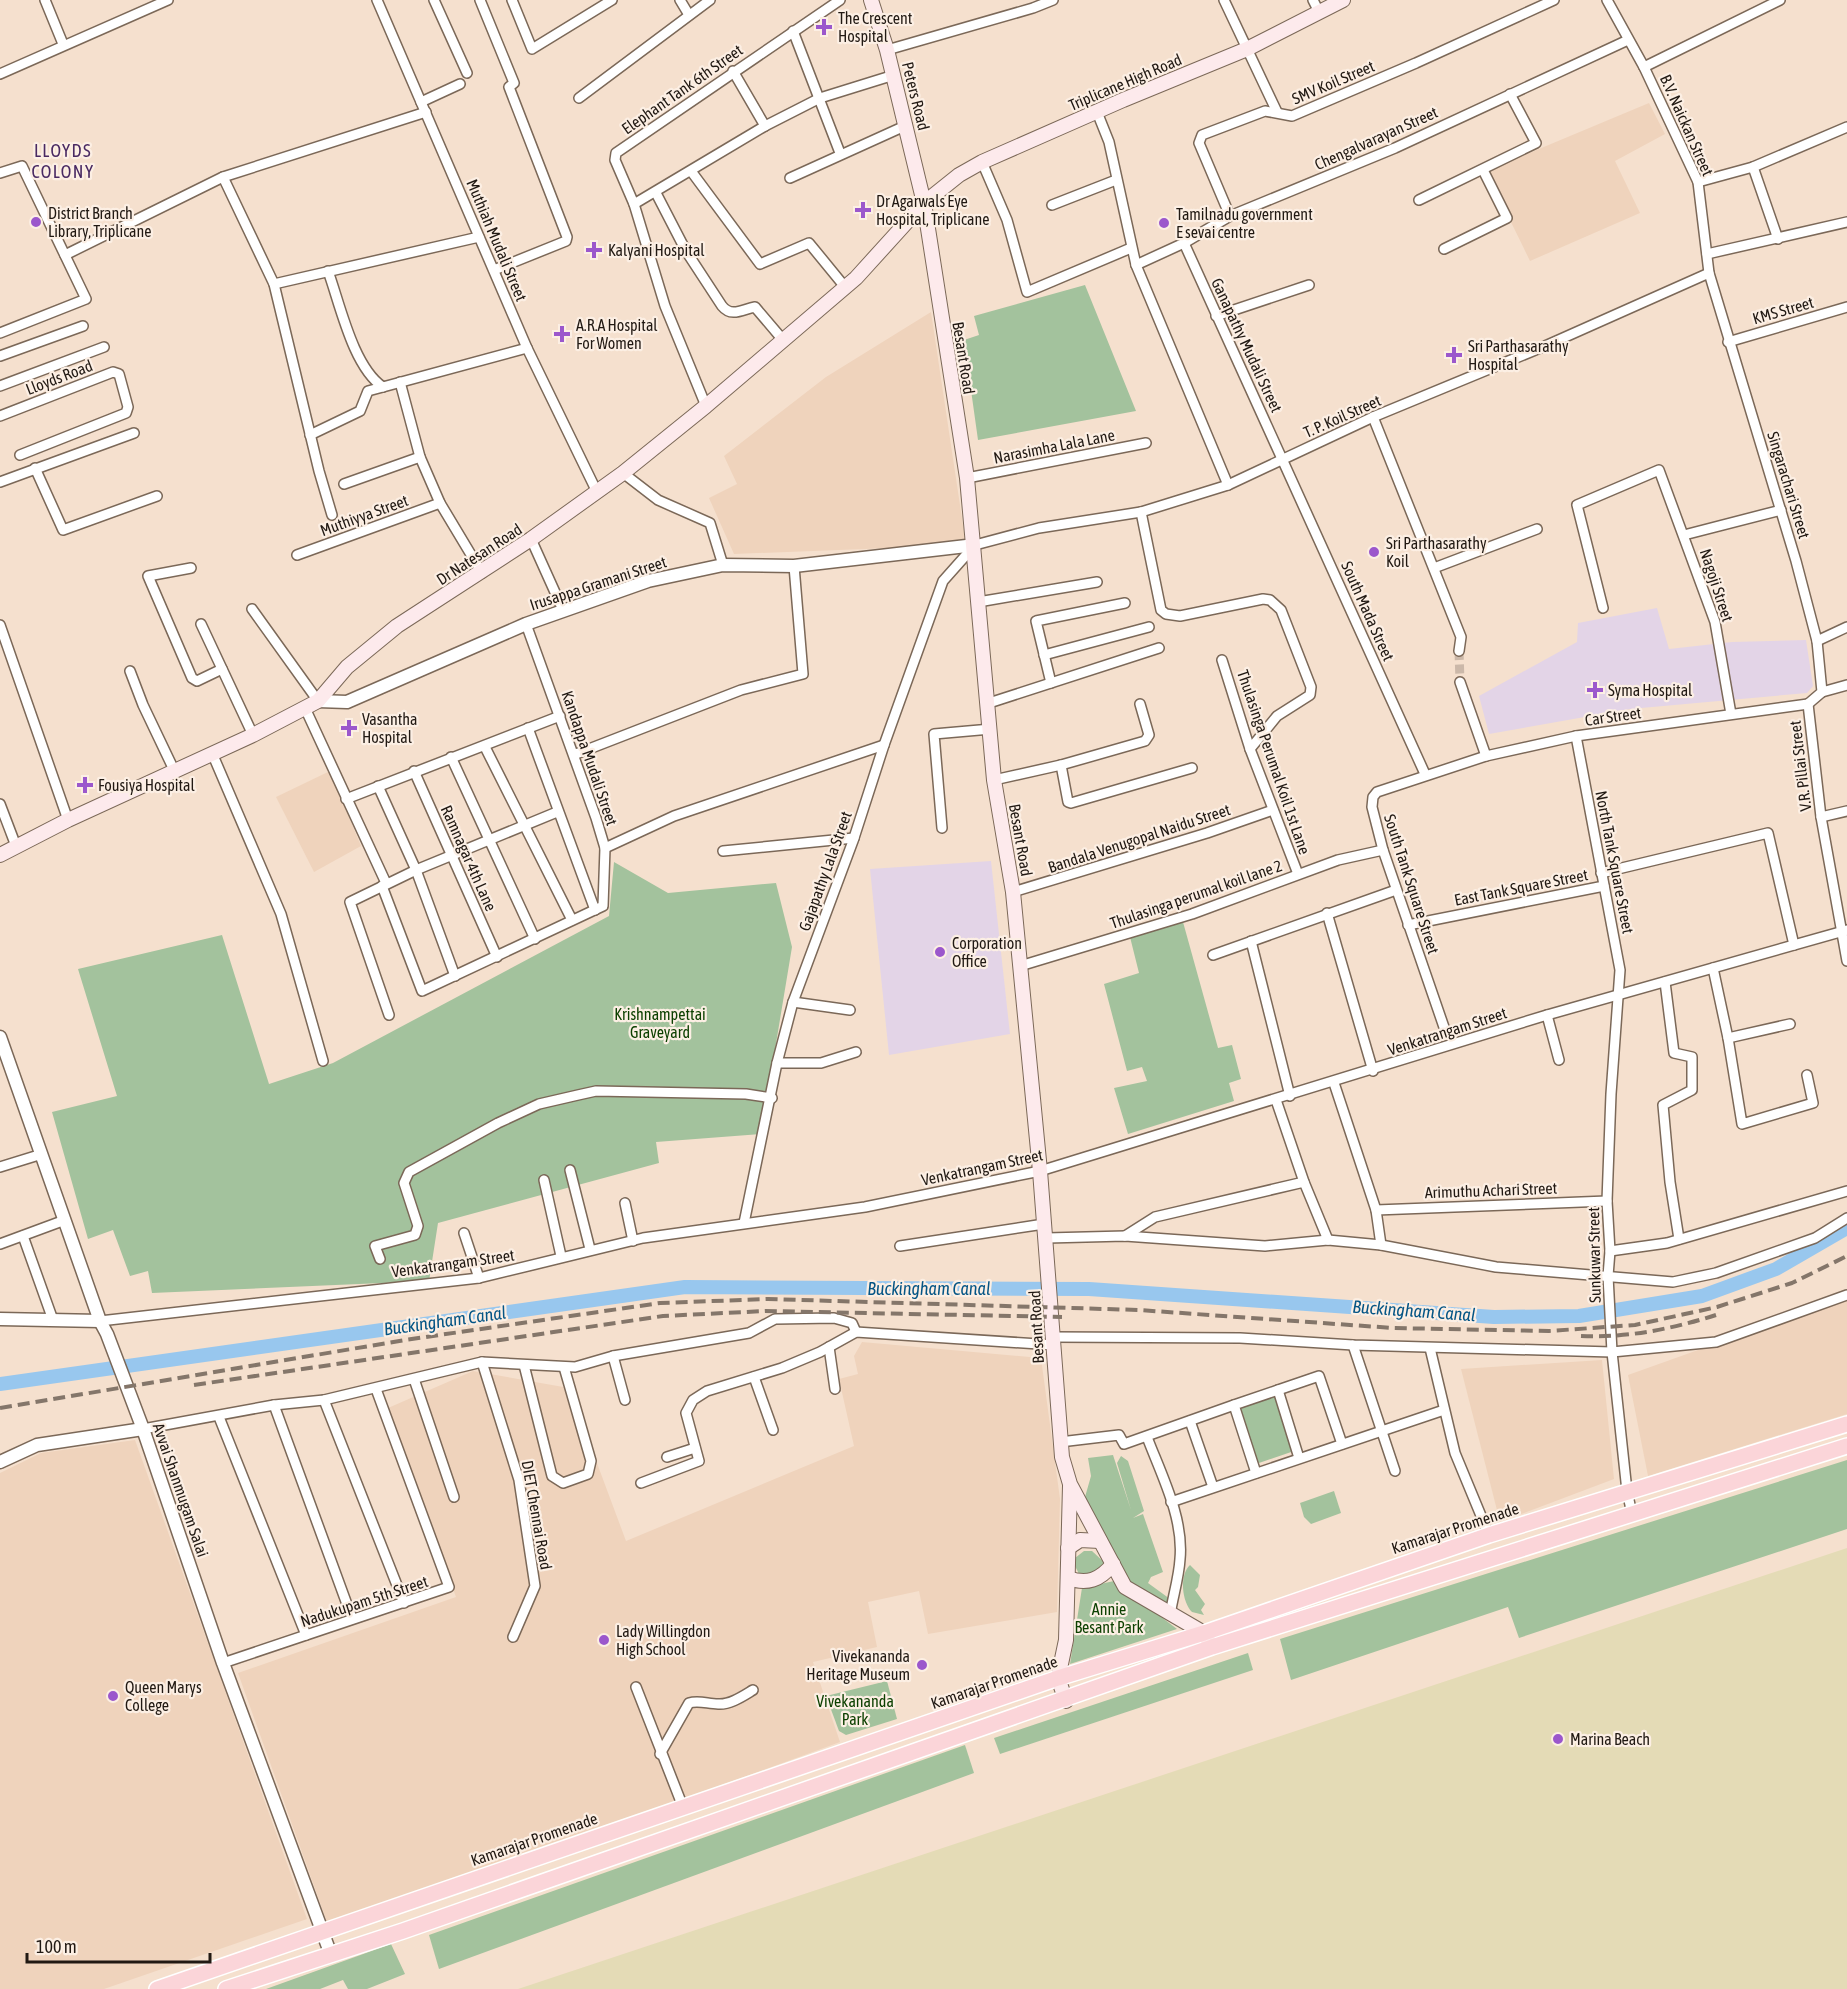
<svg xmlns="http://www.w3.org/2000/svg" width="1847" height="1989" viewBox="0 0 1847 1989" font-family="'Asap Condensed',sans-serif">
	<style>
		.commercial { fill: #e3d4e7 }
		.built { fill: #efd3bc }
		.green { fill: #a3c29d }
		.sand { fill: #e4dbb6 }
		.lines { fill: none; stroke-linecap: round; stroke-linejoin: round }
		.canal { stroke: #98c7ee; stroke-width: 14 }
		.minor-tunnel { stroke: #cbb8a9; stroke-width: 9; stroke-dasharray: 9 4.5; stroke-linecap: butt }
		.minor-casing { stroke: #7b6858; stroke-width: 12 }
		.tertiary-casing { stroke: #7b6858; stroke-width: 15 }
		.secondary-casing { stroke: #7b6858; stroke-width: 16 }
		.primary-casing { stroke: #fff; stroke-width: 18 }
		.minor { stroke: #fff; stroke-width: 9 }
		.tertiary { stroke: #fff; stroke-width: 12 }
		.secondary { stroke: #fdeaec; stroke-width: 14 }
		.primary { stroke: #fbd5d9; stroke-width: 15 }
		.rail { stroke: #84766a; stroke-width: 4; stroke-dasharray: 12 6; stroke-linecap: butt }
		.poi-dot { fill: #9b57cc; stroke: #fcefe4; stroke-width: 2 }
		.labels { text-anchor: middle; stroke-width: 4.5; stroke-linejoin: round; paint-order: stroke }
		.poi-label { font-size: 16px; fill: #211913; stroke: #fcefe4; text-anchor: start }
		.street-label { font-size: 16px; fill: #211913; stroke: #fcefe4 }
		.park-label { font-size: 16px; fill: #0c4001; stroke: #fcefe4 }
		.neighbourhood-label { font-size: 18px; letter-spacing: 1.5px; fill: #492962; stroke: #fcefe4 }
		.water-label { font-size: 18px; font-style: italic; fill: #055585; stroke: #fcefe4 }
	</style>
	<rect width="100%" height="100%" fill="#f5e0ce"/>
	<g class="commercial">
		<polygon points="1657,608 1669,649 1732,642 1806,640 1813,686 1807,693 1630,709 1489,734 1479,696 1577,642 1578,623"/>
		<polygon points="991,861 1010,1034 889,1055 870,869"/>
	</g>
	<g class="built">
		<polygon points="1649,103 1665,134 1615,161 1640,213 1530,261 1486,171"/>
		<polygon points="931,312 966,545 734,554 709,498 737,484 724,456 826,377"/>
		<polygon points="330,771 361,846 314,872 276,797"/>
		<polygon points="1847,1297 1847,1414 1648,1476 1628,1375"/>
		<polygon points="862,1342 1041,1358 1060,1499 1057,1612 928,1634 919,1591 868,1602 877,1647 813,1662 840,1742 329,1928 238,1673 456,1597 388,1408 473,1371 569,1388 626,1541 854,1446 839,1379 858,1374 854,1356"/>
		<polygon points="1602,1360 1614,1479 1500,1522 1461,1369"/>
		<polygon points="135,1440 307,1919 104,1989 0,1989 0,1473 41,1453"/>
	</g>
	<g class="green">
		<polygon points="1085,285 1136,411 978,440 964,340 979,335 974,316"/>
		<polygon points="614,862 668,893 776,883 792,947 761,1134 656,1142 659,1163 438,1223 429,1281 152,1293 148,1271 130,1276 113,1230 88,1239 52,1112 117,1096 78,969 222,935 269,1084 333,1063 609,916"/>
		<polygon points="1183,922 1218,1048 1232,1045 1241,1079 1229,1083 1234,1101 1128,1134 1114,1088 1147,1081 1142,1067 1127,1071 1104,984 1139,973 1130,937"/>
		<polygon points="1277,1392 1297,1450 1256,1464 1238,1404"/>
		<polygon points="1113,1455 1131,1510 1117,1463 1121,1456 1128,1461 1144,1511 1133,1518 1143,1514 1163,1572 1151,1577 1148,1583 1170,1599 1166,1605 1126,1586 1085,1497 1091,1476 1088,1458"/>
		<polygon points="1847,1460 1847,1529 1519,1638 1508,1607 1291,1680 1280,1639"/>
		<polygon points="1334,1491 1341,1513 1311,1524 1304,1517 1300,1503"/>
		<polygon points="1084,1551 1092,1551 1105,1563 1102,1577 1081,1578 1075,1566 1075,1558"/>
		<path d="M1190 1565 1200 1575 1198 1587 1195 1590 1205 1604 1201 1610 1204 1615 1192 1612C1182 1602 1179 1575 1190 1565Z"/>
		<polygon points="1114,1581 1177,1629 1070,1664 1082,1588"/>
		<polygon points="1248,1653 1253,1670 1000,1754 994,1738"/>
		<polygon points="887,1681 897,1719 846,1735 839,1731 826,1696"/>
		<polygon points="965,1745 974,1773 439,1969 429,1935"/>
		<polygon points="391,1944 405,1974 367,1989 348,1989 343,1980 320,1989 266,1989"/>
	</g>
	<polygon class="sand" points="1847,1548 1847,1989 518,1989"/>
	<g class="lines">
		<polyline class="canal" points="0,1384 685,1287 1089,1289 1494,1317 1579,1316 1702,1296 1776,1269 1847,1228"/>
		<polyline class="minor-tunnel" points="1459,651 1460,682"/>
		<g class="minor-casing">
			<g id="minor">
				<polyline points="45,0 63,44"/>
				<polyline points="377,0 527,348 596,490"/>
				<polyline points="434,0 467,73"/>
				<polyline points="480,0 514,83 509,87 567,237 566,241 494,270"/>
				<polyline points="512,0 532,49 612,0"/>
				<polyline points="680,0 689,15"/>
				<polyline points="1224,0 1277,112"/>
				<polyline points="1313,0 1319,12"/>
				<polyline points="1607,0 1644,67 1698,182 1709,273 1796,561 1817,641 1822,692 1808,704"/>
				<polyline points="793,31 840,153"/>
				<polyline points="887,50 1033,8 1053,0"/>
				<polyline points="1644,67 1780,0"/>
				<polyline points="733,71 765,126"/>
				<polyline points="0,74 168,0"/>
				<polyline points="579,98 710,0"/>
				<polyline points="421,102 460,84"/>
				<polyline points="1097,112 1109,142 1136,265 1228,485"/>
				<polyline points="982,162 1007,220 1027,292 1131,248"/>
				<polyline points="1753,167 1778,239"/>
				<polyline points="691,171 760,264 809,243 845,287"/>
				<polyline points="0,173 22,166 86,299 0,333"/>
				<polyline points="223,177 274,284 319,471 332,515"/>
				<polyline points="790,178 907,125"/>
				<polyline points="1698,182 1753,167 1847,127"/>
				<path d="M656 193 686 251 722 306C732 318 743 309 755 307L783 340"/>
				<polyline points="1419,200 1536,143 1510,94"/>
				<polyline points="634,204 765,126 820,98 894,75"/>
				<polyline points="1052,205 1116,180"/>
				<polyline points="1230,216 1199,143 1202,135 1265,111 1292,116 1416,63 1554,0"/>
				<polyline points="1184,243 1425,774"/>
				<polyline points="1444,249 1507,218 1483,170"/>
				<polyline points="1707,254 1847,222"/>
				<polyline points="65,255 223,177 426,112"/>
				<polyline points="1136,265 1184,243 1230,216 1395,148 1628,40"/>
				<path d="M328 271C340 304 353 367 383 387"/>
				<polyline points="274,284 479,237"/>
				<polyline points="1216,316 1309,285"/>
				<polyline points="1728,342 1847,307"/>
				<polyline points="0,356 83,326"/>
				<polyline points="400,382 420,457"/>
				<polyline points="0,386 104,347"/>
				<polyline points="706,406 665,306 634,204 615,160 616,153 840,0"/>
				<polyline points="0,416 113,372 119,374 128,407 126,413 20,455"/>
				<polyline points="1373,417 1461,637 1459,651"/>
				<polyline points="310,435 360,411 368,391 527,348"/>
				<polyline points="35,468 63,530 157,496"/>
				<polyline points="623,473 658,500 710,523 723,565"/>
				<polyline points="967,478 1146,443"/>
				<polyline points="0,482 134,433"/>
				<polyline points="344,484 420,457 440,503 482,573"/>
				<polyline points="1141,512 1161,610 1166,614 1180,616 1263,599 1270,600 1281,610 1311,687 1310,695 1277,716 1250,749"/>
				<polyline points="1684,535 1781,510"/>
				<polyline points="531,539 563,610"/>
				<polyline points="297,555 440,503"/>
				<polyline points="191,568 148,576 192,678 197,681 222,669"/>
				<polyline points="1434,568 1537,529"/>
				<polyline points="978,602 1097,582"/>
				<polyline points="1603,608 1577,505 1659,470 1715,622 1731,714"/>
				<polyline points="252,609 318,701"/>
				<polyline points="201,624 253,735"/>
				<polyline points="0,625 68,820"/>
				<polyline points="1817,641 1847,627"/>
				<polyline points="1044,655 1149,627"/>
				<polyline points="1222,660 1250,749 1298,874"/>
				<polyline points="130,671 143,705 174,770"/>
				<polyline points="1460,682 1486,756"/>
				<polyline points="1051,683 1036,621 1125,603"/>
				<polyline points="1822,692 1847,685"/>
				<polyline points="989,703 1159,648"/>
				<polyline points="1808,704 1821,817 1847,961"/>
				<polyline points="305,708 386,883"/>
				<polyline points="528,728 595,910"/>
				<polyline points="1576,736 1620,970 1611,1094 1607,1201 1610,1251 1608,1276 1612,1352 1627,1491 1632,1514"/>
				<polyline points="485,747 572,920"/>
				<polyline points="212,753 281,914 323,1061"/>
				<polyline points="576,754 741,690 803,674 794,566"/>
				<polyline points="451,757 535,939"/>
				<polyline points="1061,765 1068,802 1071,803 1192,768"/>
				<polyline points="414,771 497,957"/>
				<polyline points="994,780 1061,765 1145,741 1149,735 1140,704"/>
				<polyline points="378,786 416,870 455,976"/>
				<polyline points="346,799 560,716"/>
				<polyline points="0,804 16,846"/>
				<polyline points="1821,817 1847,811"/>
				<polyline points="942,828 934,734 991,729"/>
				<polyline points="605,848 674,816 884,745"/>
				<polyline points="723,851 854,838"/>
				<polyline points="1601,873 1768,833 1794,945"/>
				<polyline points="382,886 422,991 603,906 605,848 596,818 526,624"/>
				<polyline points="1013,892 1207,833 1273,810"/>
				<polyline points="1327,913 1373,1071"/>
				<polyline points="1408,925 1604,886"/>
				<polyline points="1251,941 1290,1096"/>
				<polyline points="1213,955 1396,890"/>
				<polyline points="1020,966 1192,914 1338,860 1383,850"/>
				<polyline points="1713,968 1728,1038 1742,1124 1813,1103 1807,1075"/>
				<polyline points="1665,982 1674,1053 1692,1057 1692,1090 1663,1105 1670,1182 1679,1239"/>
				<polyline points="793,1002 850,1010"/>
				<polyline points="389,1015 350,902 416,870 557,812"/>
				<polyline points="1547,1015 1559,1060"/>
				<polyline points="1446,1033 1383,850 1372,807 1373,797 1377,792 1486,756 1576,736 1808,704"/>
				<polyline points="1728,1038 1790,1024"/>
				<polyline points="777,1063 821,1063 856,1052"/>
				<polyline points="1334,1083 1376,1210 1381,1245"/>
				<polyline points="1276,1100 1304,1182 1328,1240"/>
				<polyline points="0,1167 42,1154"/>
				<polyline points="570,1170 590,1249"/>
				<polyline points="544,1180 561,1256"/>
				<polyline points="625,1203 633,1241"/>
				<polyline points="1376,1210 1607,1201"/>
				<polyline points="744,1223 777,1063 793,1002 853,841 884,745 943,581 975,545 1039,528 1141,512 1228,485 1373,417 1545,346 1709,273"/>
				<polyline points="464,1233 479,1278"/>
				<polyline points="23,1236 53,1320"/>
				<polyline points="1125,1236 1155,1217 1304,1182"/>
				<polyline points="1047,1238 1125,1236 1265,1246 1328,1240 1381,1245 1496,1267 1673,1282 1716,1273 1815,1238 1847,1218"/>
				<polyline points="0,1244 65,1220"/>
				<polyline points="900,1246 1044,1224"/>
				<polyline points="1610,1251 1667,1243 1847,1191"/>
				<polyline points="380,1259 375,1246 415,1235 418,1226 404,1183 409,1172 498,1123 539,1104 578,1095 596,1091 746,1094 772,1098"/>
				<polyline points="100,1321 479,1278 643,1238 865,1207 1040,1171 1547,1015 1847,930"/>
				<polyline points="1053,1337 1240,1338 1353,1345 1612,1352 1716,1342 1847,1295"/>
				<polyline points="1353,1345 1395,1471"/>
				<polyline points="829,1347 835,1389"/>
				<polyline points="1430,1348 1455,1453 1489,1535"/>
				<polyline points="613,1356 625,1400"/>
				<polyline points="482,1362 519,1480 535,1586 513,1637"/>
				<polyline points="524,1365 552,1476 563,1483 588,1474 591,1461 564,1367"/>
				<polyline points="754,1377 773,1430"/>
				<polyline points="414,1379 454,1497"/>
				<polyline points="1278,1390 1319,1376 1342,1444"/>
				<polyline points="324,1400 404,1603"/>
				<polyline points="274,1405 352,1618"/>
				<polyline points="219,1417 306,1635"/>
				<polyline points="1190,1421 1213,1487"/>
				<polyline points="143,1429 274,1405 324,1400 482,1362 575,1367 613,1356 749,1333 775,1319 834,1318 852,1323 856,1332"/>
				<path d="M1147 1437C1161 1474 1184 1518 1180 1559 1179 1577 1173 1596 1170 1615"/>
				<polyline points="1060,1442 1119,1435 1124,1444 1234,1405"/>
				<polyline points="667,1457 695,1448"/>
				<polyline points="1256,1473 1234,1405 1278,1390 1299,1458"/>
				<polyline points="641,1483 699,1461 686,1413 693,1400 707,1391 782,1368 820,1352 856,1332 1054,1345"/>
				<polyline points="1171,1502 1444,1410"/>
				<polyline points="223,1663 449,1587 376,1389"/>
				<polyline points="636,1687 683,1807"/>
				<path d="M660 1754 689 1703C699 1700 708 1704 718 1704 730 1705 743 1696 753 1690"/>
			</g>
		</g>
		<g class="tertiary-casing">
			<g id="tertiary">
				<polyline points="318,701 347,702 526,624 648,581 723,565 794,566 975,545"/>
				<polyline points="0,1037 100,1321 107,1334 143,1429 223,1663 331,1955"/>
				<polyline points="0,1319 100,1321"/>
				<polyline points="0,1462 37,1445 143,1429"/>
			</g>
		</g>
		<g class="secondary-casing">
			<g id="secondary">
				<polyline points="871,0 887,50 924,203 967,478 994,780 1013,892 1040,1171 1062,1457 1070,1484 1125,1587 1204,1633 1208,1640"/>
				<polyline points="0,855 68,820 253,735 318,701 347,667 397,626 531,539 623,473 706,406 856,278 924,203 959,175 982,162 1123,100 1247,49 1343,0"/>
				<polyline points="1068,1548 1080,1540 1100,1541"/>
				<path d="M1068 1578C1087 1585 1100 1580 1113 1564"/>
				<polyline points="1066,1701 1058,1678 1066,1640 1070,1486"/>
			</g>
		</g>
		<g class="primary-casing">
			<g id="primary">
				<polyline points="157,1989 1058,1678 1204,1633 1489,1535 1847,1424"/>
				<polyline points="226,1989 403,1931 1212,1647 1847,1446"/>
			</g>
		</g>
		<use href="#minor" class="minor"/>
		<use href="#tertiary" class="tertiary"/>
		<use href="#secondary" class="secondary"/>
		<use href="#primary" class="primary"/>
		<g class="rail">
			<path d="M1581 1336C1627 1338 1672 1329 1716 1315"/>
			<polyline points="194,1385 663,1316 765,1311 1062,1317"/>
			<polyline points="0,1408 405,1340 660,1303 768,1299 1139,1310 1393,1328 1549,1331 1635,1325 1717,1307 1792,1283 1847,1256"/>
		</g>
	</g>
	<g class="poi-dot">
		<path d="M821 18h6v6h6v6h-6v6h-6v-6h-6v-6h6z"/>
		<path d="M860 201h6v6h6v6h-6v6h-6v-6h-6v-6h6z"/>
		<circle cx="36" cy="222" r="6"/>
		<circle cx="1164" cy="223" r="6"/>
		<path d="M591 241h6v6h6v6h-6v6h-6v-6h-6v-6h6z"/>
		<path d="M559 325h6v6h6v6h-6v6h-6v-6h-6v-6h6z"/>
		<path d="M1451 346h6v6h6v6h-6v6h-6v-6h-6v-6h6z"/>
		<circle cx="1374" cy="552" r="6"/>
		<path d="M1592 681h6v6h6v6h-6v6h-6v-6h-6v-6h6z"/>
		<path d="M346 719h6v6h6v6h-6v6h-6v-6h-6v-6h6z"/>
		<path d="M82 776h6v6h6v6h-6v6h-6v-6h-6v-6h6z"/>
		<circle cx="940" cy="952" r="6"/>
		<circle cx="604" cy="1640" r="6"/>
		<circle cx="922" cy="1665" r="6"/>
		<circle cx="113" cy="1696" r="6"/>
		<circle cx="1558" cy="1739" r="6"/>
	</g>
	<g class="labels">
		<g class="poi-label">
			<text x="838" y="24">The Crescent<tspan x="838" dy="18">Hospital</tspan></text>
			<text x="876" y="207">Dr Agarwals Eye<tspan x="876" dy="18">Hospital, Triplicane</tspan></text>
			<text x="48" y="219">District Branch<tspan x="48" dy="18">Library, Triplicane</tspan></text>
			<text x="1176" y="220">Tamilnadu government<tspan x="1176" dy="18">E sevai centre</tspan></text>
			<text x="608" y="256">Kalyani Hospital</text>
			<text x="576" y="331">A.R.A Hospital<tspan x="576" dy="18">For Women</tspan></text>
			<text x="1468" y="352">Sri Parthasarathy<tspan x="1468" dy="18">Hospital</tspan></text>
			<text x="1386" y="549">Sri Parthasarathy<tspan x="1386" dy="18">Koil</tspan></text>
			<text x="1608" y="696">Syma Hospital</text>
			<text x="362" y="725">Vasantha<tspan x="362" dy="18">Hospital</tspan></text>
			<text x="98" y="791">Fousiya Hospital</text>
			<text x="952" y="949">Corporation<tspan x="952" dy="18">Office</tspan></text>
			<text x="616" y="1637">Lady Willingdon<tspan x="616" dy="18">High School</tspan></text>
			<text x="910" y="1662" text-anchor="end">Vivekananda<tspan x="910" dy="18">Heritage Museum</tspan></text>
			<text x="125" y="1693">Queen Marys<tspan x="125" dy="18">College</tspan></text>
			<text x="1570" y="1745">Marina Beach</text>
		</g>
		<g class="street-label">
			<text transform="translate(1125 82) rotate(-23)" y="6">Triplicane High Road</text>
			<text transform="translate(1333 82) rotate(-23)" y="6">SMV Koil Street</text>
			<text transform="translate(682 89) rotate(-35)" y="6">Elephant Tank 6th Street</text>
			<text transform="translate(916 96) rotate(76)" y="6">Peters Road</text>
			<text transform="translate(1687 125) rotate(66)" y="6">B.V. Naickan Street</text>
			<text transform="translate(1376 138) rotate(-24)" y="6">Chengalvarayan Street</text>
			<text transform="translate(497 240) rotate(67)" y="6">Muthiah Mudali Street</text>
			<text transform="translate(1783 310) rotate(-16)" y="6">KMS Street</text>
			<text transform="translate(1247 345) rotate(65)" y="6">Ganapathy Mudali Street</text>
			<text transform="translate(964 358) rotate(81)" y="6">Besant Road</text>
			<text transform="translate(59 377) rotate(-21)" y="6">Lloyds Road</text>
			<text transform="translate(1342 416) rotate(-24)" y="6">T. P. Koil Street</text>
			<text transform="translate(1054 446) rotate(-11)" y="6">Narasimha Lala Lane</text>
			<text transform="translate(1789 485) rotate(73)" y="6">Singarachari Street</text>
			<text transform="translate(364 515) rotate(-20)" y="6">Muthiyya Street</text>
			<text transform="translate(479 554) rotate(-33)" y="6">Dr Natesan Road</text>
			<text transform="translate(598 583) rotate(-18)" y="6">Irusappa Gramani Street</text>
			<text transform="translate(1717 585) rotate(72)" y="6">Nagoji Street</text>
			<text transform="translate(1368 611) rotate(66)" y="6">South Mada Street</text>
			<text transform="translate(1613 716) rotate(-8)" y="6">Car Street</text>
			<text transform="translate(590 758) rotate(71)" y="6">Kandappa Mudali Street</text>
			<text transform="translate(1274 762) rotate(71)" y="6">Thulasinga Perumal Koil 1st Lane</text>
			<text transform="translate(1800 766) rotate(-97)" y="6">V.R. Pillai Street</text>
			<text transform="translate(1139 838) rotate(-18)" y="6">Bandala Venugopal Naidu Street</text>
			<text transform="translate(1021 840) rotate(80)" y="6">Besant Road</text>
			<text transform="translate(469 858) rotate(66)" y="6">Ramnagar 4th Lane</text>
			<text transform="translate(1615 862) rotate(79)" y="6">North Tank Square Street</text>
			<text transform="translate(825 871) rotate(-70)" y="6">Gajapathy Lala Street</text>
			<text transform="translate(1412 884) rotate(72)" y="6">South Tank Square Street</text>
			<text transform="translate(1521 887) rotate(-11)" y="6">East Tank Square Street</text>
			<text transform="translate(1196 894) rotate(-19)" y="6">Thulasinga perumal koil lane 2</text>
			<text transform="translate(1447 1031) rotate(-18)" y="6">Venkatrangam Street</text>
			<text transform="translate(982 1167) rotate(-12)" y="6">Venkatrangam Street</text>
			<text transform="translate(1491 1190) rotate(-2)" y="6">Arimuthu Achari Street</text>
			<text transform="translate(1594 1255) rotate(-91)" y="6">Sunkuwar Street</text>
			<text transform="translate(453 1263) rotate(-8)" y="6">Venkatrangam Street</text>
			<text transform="translate(1036 1327) rotate(-93)" y="6">Besant Road</text>
			<text transform="translate(181 1490) rotate(71)" y="6">Avvai Shanmugam Salai</text>
			<text transform="translate(537 1515) rotate(80)" y="6">DIET Chennai Road</text>
			<text transform="translate(1455 1528) rotate(-18)" y="6">Kamarajar Promenade</text>
			<text transform="translate(364 1601) rotate(-18)" y="6">Nadukupam 5th Street</text>
			<text transform="translate(994 1682) rotate(-19)" y="6">Kamarajar Promenade</text>
			<text transform="translate(534 1839) rotate(-19)" y="6">Kamarajar Promenade</text>
		</g>
		<g class="park-label">
			<text x="660" y="1020">Krishnampettai<tspan x="660" dy="18">Graveyard</tspan></text>
			<text x="1109" y="1615">Annie<tspan x="1109" dy="18">Besant Park</tspan></text>
			<text x="855" y="1707">Vivekananda<tspan x="855" dy="18">Park</tspan></text>
		</g>
		<g class="neighbourhood-label">
			<text x="63" y="157">LLOYDS<tspan x="63" dy="21">COLONY</tspan></text>
		</g>
		<g class="water-label">
			<text x="929" y="1295">Buckingham Canal</text>
			<text transform="translate(1414 1311) rotate(4)" y="6">Buckingham Canal</text>
			<text transform="translate(445 1321) rotate(-8)" y="6">Buckingham Canal</text>
		</g>
	</g>
	<path d="M27 1953v9h183v-9" fill="none" stroke="#211913" stroke-width="3"/>
	<text x="36" y="1953" font-size="18" fill="#211913" stroke="#fcefe4" stroke-width="4.5" paint-order="stroke">100 m</text>
</svg>
